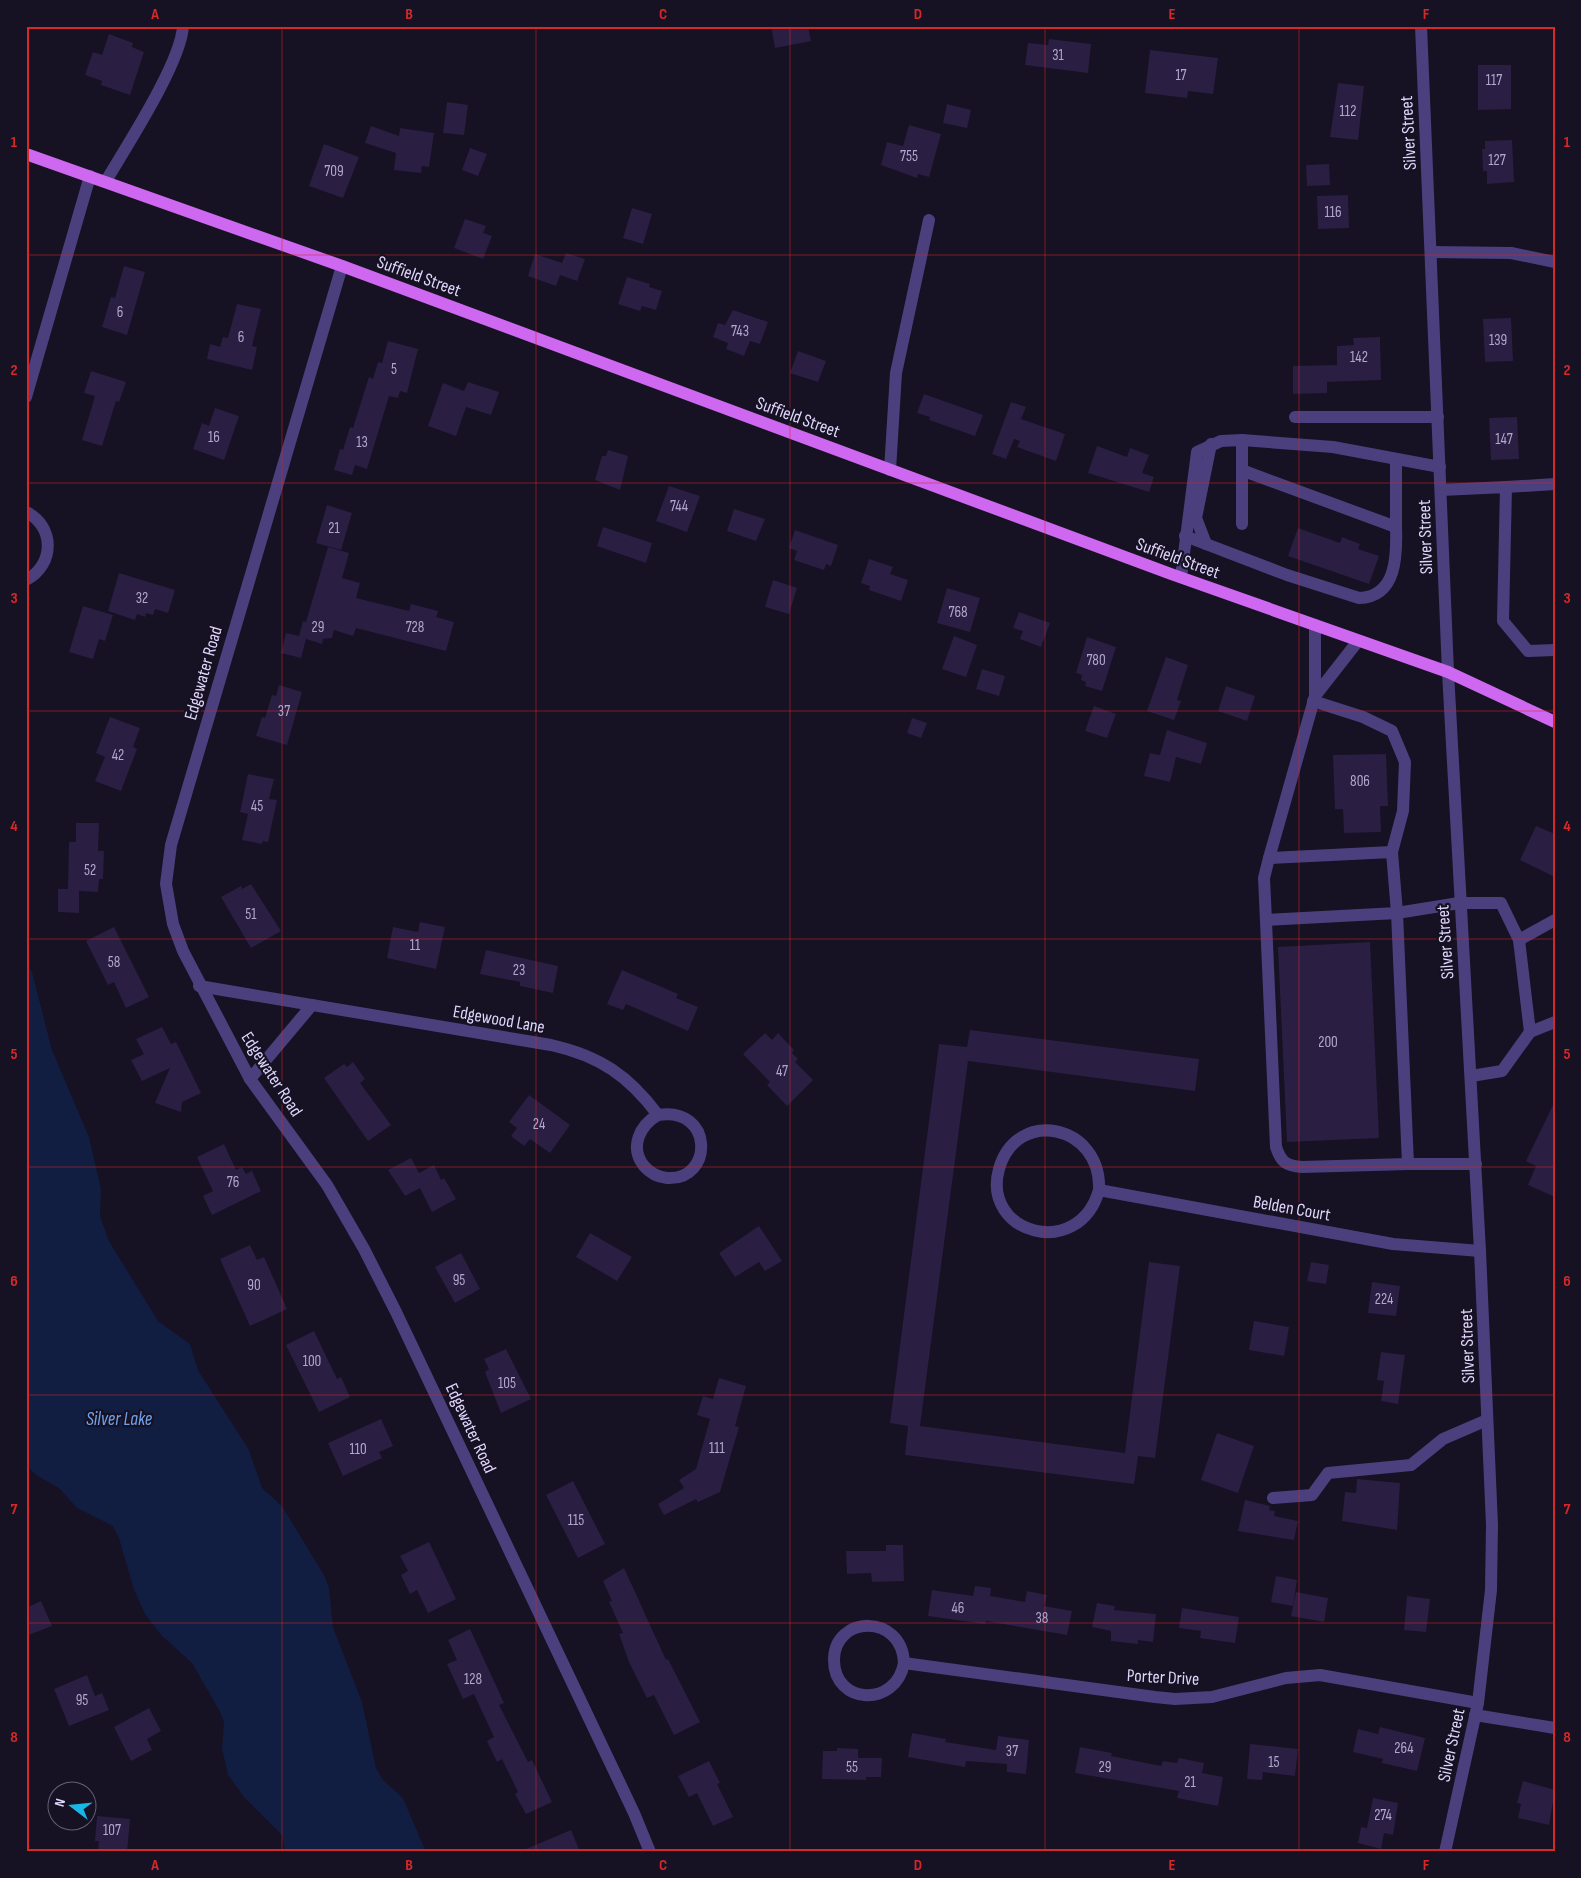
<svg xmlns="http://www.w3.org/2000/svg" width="1581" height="1878" viewBox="0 0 1581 1878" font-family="'Sofia Sans Condensed',sans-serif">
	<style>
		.water { fill: #111d41 }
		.building { fill: #2a1e42 }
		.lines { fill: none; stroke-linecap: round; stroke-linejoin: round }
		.minor { stroke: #4b407d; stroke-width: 12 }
		.major { stroke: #cf68f0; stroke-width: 12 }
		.grid { fill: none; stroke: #d62828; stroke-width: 1; stroke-opacity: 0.55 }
		.labels { text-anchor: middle; stroke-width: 4.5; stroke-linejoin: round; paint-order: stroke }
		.number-label { font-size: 15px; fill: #b2a8cd }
		.street-label { font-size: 18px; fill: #dfd6fb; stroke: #161123 }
		.water-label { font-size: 19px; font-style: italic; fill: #6fa3f0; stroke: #161123 }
		.neatline { fill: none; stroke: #d62828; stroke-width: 2 }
		.grid-label { font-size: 16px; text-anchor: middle; font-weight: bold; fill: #d62828 }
	</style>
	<rect width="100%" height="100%" fill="#161123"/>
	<polygon class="water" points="26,962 32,972 52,1050 89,1137 101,1189 100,1216 109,1241 158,1321 190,1344 198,1370 249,1450 262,1488 282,1506 324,1575 329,1587 333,1627 362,1702 376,1768 383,1780 403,1798 426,1852 285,1852 282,1835 244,1797 228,1775 222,1749 224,1722 219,1710 192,1663 162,1636 145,1614 134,1590 119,1538 113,1526 77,1508 59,1488 36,1475 26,1465"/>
	<g class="building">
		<polygon points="771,26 808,26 811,41 775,48"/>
		<polygon points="109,34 133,43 132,47 144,52 130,95 101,85 102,81 85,75 93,52 102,55"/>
		<polygon points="1049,39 1091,44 1088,73 1025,65 1028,43 1048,45"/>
		<polygon points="1150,50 1218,58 1213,94 1188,91 1187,98 1145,93"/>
		<polygon points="1478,65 1511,65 1511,109 1478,110"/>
		<polygon points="1338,83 1364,86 1358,140 1330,137"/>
		<polygon points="447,102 468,105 464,135 443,133"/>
		<polygon points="947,104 971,110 967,128 943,123"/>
		<polygon points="909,125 941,134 929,177 918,174 917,178 881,165 887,142 903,146"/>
		<polygon points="371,126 399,136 400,128 434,133 429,167 422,166 421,173 394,170 396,153 365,143"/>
		<polygon points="1512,140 1514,182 1487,184 1487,171 1483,171 1482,149 1485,149 1485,141"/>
		<polygon points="324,144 359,157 343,198 309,186"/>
		<polygon points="470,148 487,154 478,176 462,170"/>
		<polygon points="1329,164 1330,185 1307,186 1306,165"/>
		<polygon points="1348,195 1349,228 1318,229 1317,196"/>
		<polygon points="632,208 652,214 643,244 623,238"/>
		<polygon points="465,219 486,226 483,233 492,236 483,259 454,248"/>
		<polygon points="566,253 585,259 577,281 560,275 556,286 528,276 535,254 562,263"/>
		<polygon points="124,266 145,272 127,335 102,327 111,297 115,298"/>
		<polygon points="627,277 650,284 649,287 662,291 656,310 642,306 640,311 618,304"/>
		<polygon points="237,304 261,309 252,346 257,347 252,370 207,359 210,344 220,347 223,337 228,338"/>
		<polygon points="733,310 768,322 760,344 750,341 744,356 726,349 728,343 713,337 718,323 725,325"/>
		<polygon points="1511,318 1513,361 1485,362 1483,319"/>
		<polygon points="1380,337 1381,380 1327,382 1327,393 1293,394 1293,366 1337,365 1337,346 1354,345 1353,338"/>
		<polygon points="388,341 418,349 407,393 400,391 398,398 389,396 367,469 355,465 352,475 334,470 340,449 343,450 350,427 353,428 369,377 373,379 378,362 382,363"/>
		<polygon points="798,351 826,361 818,382 790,373"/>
		<polygon points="91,371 126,382 119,402 116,401 102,446 82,440 95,396 84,393"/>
		<polygon points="468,382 499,392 491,415 466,407 456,436 428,426 443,383 464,391"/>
		<polygon points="924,394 983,415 975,436 929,420 930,417 917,413"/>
		<polygon points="1011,402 1026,407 1021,419 1065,434 1056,461 1017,447 1020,441 1014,439 1006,459 992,454"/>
		<polygon points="215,408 239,416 224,460 193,449 202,423 209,426"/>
		<polygon points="1517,417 1519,459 1491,460 1489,418"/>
		<polygon points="1097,446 1127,457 1130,448 1149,455 1142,473 1154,477 1149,492 1088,473"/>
		<polygon points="608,450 628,456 620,490 595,480 602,456 606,456"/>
		<polygon points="669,486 700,496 687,532 656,521"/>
		<polygon points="327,505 352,513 341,550 316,543"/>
		<polygon points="734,509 765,519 756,541 727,531"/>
		<polygon points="603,527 652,543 646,563 597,546"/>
		<polygon points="1298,528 1340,543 1342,537 1360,544 1358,549 1379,556 1369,584 1288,556"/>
		<polygon points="795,530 838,545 831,566 826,564 824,570 794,560 797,551 789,548"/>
		<polygon points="328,547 349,553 342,578 360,583 356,598 409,611 411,604 438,611 436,617 454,622 446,651 356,628 353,636 334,630 332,638 323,639 322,644 306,639 301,658 281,653 286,633 299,636 303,621 306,622"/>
		<polygon points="869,559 893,567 890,574 908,580 901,601 869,590 870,586 861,583"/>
		<polygon points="119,573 175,590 168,613 155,609 153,615 146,613 145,617 137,614 135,620 108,611"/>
		<polygon points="773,580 797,588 789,614 765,607"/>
		<polygon points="947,588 980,598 970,632 937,623"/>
		<polygon points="83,606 113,615 105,641 99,639 93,659 69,652"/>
		<polygon points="1019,612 1050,623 1041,647 1020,639 1023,631 1013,628"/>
		<polygon points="954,636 977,645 966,677 942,669"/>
		<polygon points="1087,637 1116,647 1102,691 1085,686 1086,682 1081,680 1082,675 1076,673"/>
		<polygon points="1166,657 1188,665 1177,700 1181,701 1174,720 1147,711"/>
		<polygon points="982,669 1005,676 999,696 976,689"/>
		<polygon points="279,685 302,692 287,745 256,736 262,717 265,718 272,695 276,696"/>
		<polygon points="1226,686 1255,696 1247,721 1218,711"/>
		<polygon points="1094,706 1116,714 1107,738 1085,731"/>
		<polygon points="110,717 140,728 133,747 137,749 121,791 95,781 105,757 96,753"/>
		<polygon points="912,718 927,723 921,738 907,733"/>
		<polygon points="1167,730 1207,743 1201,764 1176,757 1170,782 1144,776 1150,753 1160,755"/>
		<polygon points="1386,754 1388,806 1380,806 1381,832 1344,833 1343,809 1335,809 1333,755"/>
		<polygon points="248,774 274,779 269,799 277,800 268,842 263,841 262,844 242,840 248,814 240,812"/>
		<polygon points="76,823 99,823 98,851 104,851 103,879 99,879 98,892 79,891 79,913 58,912 58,889 68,889 69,842 76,842"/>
		<polygon points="1536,826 1555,834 1555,877 1520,860"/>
		<polygon points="251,884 281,931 251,948 221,897 241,886 242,889"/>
		<polygon points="420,922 445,927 436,969 387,958 393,927 418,932"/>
		<polygon points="114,927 149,997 126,1008 114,982 108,985 86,941"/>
		<polygon points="1370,942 1379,1138 1287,1142 1278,947"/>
		<polygon points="486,950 558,966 553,993 520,986 520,982 480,974"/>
		<polygon points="622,970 678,994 676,998 698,1007 688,1031 626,1004 623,1010 607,1004"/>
		<polygon points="162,1027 171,1044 176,1042 201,1093 182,1102 181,1112 155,1103 170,1068 142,1081 131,1060 144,1054 136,1039"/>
		<polygon points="970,1030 1199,1059 1195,1091 968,1061 920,1426 1125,1453 1149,1262 1180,1266 1155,1458 1138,1456 1134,1484 905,1455 908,1426 890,1423 939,1044 967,1047"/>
		<polygon points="765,1033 772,1040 778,1033 794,1050 792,1053 798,1059 795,1062 813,1080 787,1106 767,1085 770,1082 743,1054"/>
		<polygon points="353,1062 365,1079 360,1083 391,1125 368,1141 324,1078 344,1064 347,1067"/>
		<polygon points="529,1095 570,1125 550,1153 530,1139 524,1146 511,1136 517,1128 509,1122"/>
		<polygon points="1555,1101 1555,1197 1528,1185 1536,1166 1526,1161"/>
		<polygon points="224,1144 236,1170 242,1167 246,1174 252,1171 261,1191 212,1215 203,1196 213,1191 197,1157"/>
		<polygon points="411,1158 419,1173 434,1165 441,1180 444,1178 456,1199 432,1212 420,1188 405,1196 388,1170"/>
		<polygon points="759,1226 782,1261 765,1271 759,1262 735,1277 719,1253"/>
		<polygon points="590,1233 632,1257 617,1281 576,1257"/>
		<polygon points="250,1245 257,1260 264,1257 287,1309 250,1326 220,1259"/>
		<polygon points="461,1253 480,1289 455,1303 435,1267"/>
		<polygon points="1311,1262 1329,1265 1326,1284 1307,1281"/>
		<polygon points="1372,1282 1400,1286 1396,1316 1368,1313"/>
		<polygon points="1254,1321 1289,1327 1284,1356 1249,1350"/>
		<polygon points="314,1331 337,1379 341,1377 350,1397 319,1412 286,1345"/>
		<polygon points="506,1349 531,1399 501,1413 485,1372 489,1369 484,1359"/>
		<polygon points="1381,1352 1405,1355 1398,1404 1381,1401 1384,1381 1377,1380"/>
		<polygon points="719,1378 746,1386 735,1426 739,1427 720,1492 698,1502 696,1499 664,1515 658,1504 684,1488 679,1480 696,1469 710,1419 697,1415 703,1396 713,1399"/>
		<polygon points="381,1419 393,1446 379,1452 382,1458 343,1476 328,1443"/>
		<polygon points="1217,1433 1254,1446 1238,1493 1201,1480"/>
		<polygon points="1357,1479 1400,1483 1397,1530 1342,1521 1345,1492 1356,1493"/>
		<polygon points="573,1481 605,1544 578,1558 546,1495"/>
		<polygon points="1245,1500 1270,1506 1269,1510 1275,1511 1274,1516 1298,1521 1294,1540 1238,1531"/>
		<polygon points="429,1542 456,1599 428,1613 417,1590 410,1594 401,1575 408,1571 400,1556"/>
		<polygon points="886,1545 903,1545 904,1581 872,1582 871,1573 847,1574 846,1551 886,1551"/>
		<polygon points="624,1568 666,1660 668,1659 700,1722 674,1735 654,1695 647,1698 629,1662 619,1634 623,1633 609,1602 612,1601 603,1581"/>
		<polygon points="1276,1576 1297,1580 1293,1606 1271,1602"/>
		<polygon points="975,1586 991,1588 990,1596 1025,1602 1027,1591 1047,1595 1044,1606 1072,1611 1067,1635 986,1621 985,1624 928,1616 932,1590 973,1596"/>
		<polygon points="1296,1592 1328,1598 1324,1622 1291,1616"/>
		<polygon points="1407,1596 1430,1599 1426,1632 1404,1630"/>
		<polygon points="41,1601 52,1626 26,1636 26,1608"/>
		<polygon points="1097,1603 1115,1606 1114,1610 1156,1614 1153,1642 1138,1640 1138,1644 1111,1641 1111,1631 1092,1627"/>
		<polygon points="1182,1608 1239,1617 1235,1643 1200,1638 1201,1631 1179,1628"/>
		<polygon points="470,1629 504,1703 499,1705 528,1762 532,1760 552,1802 526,1814 515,1794 518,1792 502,1759 497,1762 487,1741 494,1737 474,1694 463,1699 447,1664 457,1660 448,1640"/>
		<polygon points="87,1675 95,1696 102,1693 109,1710 69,1726 54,1689"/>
		<polygon points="149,1708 161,1731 147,1739 152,1750 131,1761 114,1727"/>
		<polygon points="1380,1727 1425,1738 1417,1771 1382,1763 1383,1759 1353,1752 1358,1729 1378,1734"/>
		<polygon points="912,1733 946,1739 945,1742 996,1750 998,1736 1029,1740 1026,1774 1007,1772 1007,1764 966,1761 965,1767 908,1757"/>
		<polygon points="1250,1744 1298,1749 1295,1776 1263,1772 1262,1780 1247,1779"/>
		<polygon points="1080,1747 1112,1753 1111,1756 1161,1766 1163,1761 1177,1763 1179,1758 1204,1763 1202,1773 1223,1777 1218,1806 1177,1798 1179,1791 1075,1773"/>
		<polygon points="837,1748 858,1749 858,1758 882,1758 881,1777 866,1777 866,1780 822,1779 823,1751 837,1751"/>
		<polygon points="709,1761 720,1783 717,1784 733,1817 713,1826 697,1793 689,1797 678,1776"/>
		<polygon points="1523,1781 1555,1790 1549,1825 1518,1818 1521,1804 1517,1803"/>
		<polygon points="1373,1798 1398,1803 1393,1835 1384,1833 1381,1849 1358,1843 1361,1827 1367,1828"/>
		<polygon points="97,1816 130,1819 127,1852 98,1852 99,1841 95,1841"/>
		<polygon points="571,1830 580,1852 519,1852"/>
	</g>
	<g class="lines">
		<g class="minor">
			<polyline points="1421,26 1448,672 1480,1251 1492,1525 1491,1590 1478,1703 1445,1852"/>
			<path d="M106 181C126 147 181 63 183 26"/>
			<polyline points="1431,252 1511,253 1555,262"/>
			<polyline points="342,266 171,845 166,884 173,924 183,951 250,1079 327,1185 364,1249 396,1312 634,1813 650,1852"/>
			<polyline points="26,397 90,176"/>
			<polyline points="1295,417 1438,417"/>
			<polyline points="890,470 896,373 929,220"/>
			<polyline points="1244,471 1396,527 1396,459"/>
			<polyline points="1506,487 1555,484"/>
			<polyline points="1441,490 1506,487 1503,621 1528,651 1555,650"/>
			<path d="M26 512C55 526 55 565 26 580"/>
			<polyline points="1242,524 1242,440"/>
			<path d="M1185 536 1287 575 1359 598C1397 597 1397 555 1396 527"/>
			<polyline points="1206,544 1196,518 1211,444"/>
			<polyline points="1181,577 1197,452 1221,441 1242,440 1333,447 1440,467"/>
			<polyline points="1315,625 1315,696 1358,641"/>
			<polyline points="1313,701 1363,717 1392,731 1405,762 1403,811 1392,852"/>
			<path d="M1269 858 1264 878 1265 899 1276 1147C1281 1162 1286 1166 1302 1167L1408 1164"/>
			<polyline points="1266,920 1397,913 1392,852 1269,858 1315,696"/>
			<polyline points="1519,940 1555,920"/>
			<path d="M199 986 551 1045C600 1056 629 1076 658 1115 640 1125 629 1147 644 1166 650 1173 658 1177 667 1178 714 1181 714 1106 658 1115"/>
			<polyline points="1471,1076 1502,1071 1530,1032 1555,1022"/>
			<polyline points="250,1079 312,1005"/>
			<polyline points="1476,1164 1408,1164 1397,913 1459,903 1501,903 1519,940 1530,1032"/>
			<path d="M1099 1190C1079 1261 981 1234 999 1169 1016 1107 1102 1124 1099 1190L1393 1244 1480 1251"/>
			<polyline points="1273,1498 1312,1495 1328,1473 1411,1465 1443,1439 1487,1420"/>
			<path d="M904 1663C896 1708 834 1705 834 1660 834 1615 902 1613 904 1663L1155 1697 1175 1699 1212 1697 1286 1678 1320 1675 1478 1703"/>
			<polyline points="1475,1715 1555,1728"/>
		</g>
		<polyline class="major" points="26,154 342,266 1171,574 1448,672 1555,722"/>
	</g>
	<path class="grid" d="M282 26V1852M536 26V1852M790 26V1852M1045 26V1852M1299 26V1852M26 255H1555M26 483H1555M26 711H1555M26 939H1555M26 1167H1555M26 1395H1555M26 1623H1555"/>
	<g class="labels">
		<g class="number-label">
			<text x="1058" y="60">31</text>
			<text x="1181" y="80">17</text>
			<text x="1494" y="85">117</text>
			<text x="1348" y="116">112</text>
			<text x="909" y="161">755</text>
			<text x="1497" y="165">127</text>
			<text x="334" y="176">709</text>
			<text x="1333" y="217">116</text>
			<text x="120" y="317">6</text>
			<text x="740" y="336">743</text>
			<text x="241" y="342">6</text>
			<text x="1498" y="345">139</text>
			<text x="1359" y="362">142</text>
			<text x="394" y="374">5</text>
			<text x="214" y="442">16</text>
			<text x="1504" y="444">147</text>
			<text x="362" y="447">13</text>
			<text x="679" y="511">744</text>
			<text x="334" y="533">21</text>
			<text x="142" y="603">32</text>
			<text x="958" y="617">768</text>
			<text x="318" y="632">29</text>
			<text x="415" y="632">728</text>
			<text x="1096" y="665">780</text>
			<text x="284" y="716">37</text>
			<text x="118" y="760">42</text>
			<text x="1360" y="786">806</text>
			<text x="257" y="811">45</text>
			<text x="90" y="875">52</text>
			<text x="251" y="919">51</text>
			<text x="415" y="950">11</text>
			<text x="114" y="967">58</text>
			<text x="519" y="975">23</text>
			<text x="1328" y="1047">200</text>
			<text x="782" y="1076">47</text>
			<text x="539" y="1129">24</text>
			<text x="233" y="1187">76</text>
			<text x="459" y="1285">95</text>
			<text x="254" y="1290">90</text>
			<text x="1384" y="1304">224</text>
			<text x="312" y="1366">100</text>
			<text x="507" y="1388">105</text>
			<text x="717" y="1453">111</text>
			<text x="358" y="1454">110</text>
			<text x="576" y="1525">115</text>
			<text x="958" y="1613">46</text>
			<text x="1042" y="1623">38</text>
			<text x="473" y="1684">128</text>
			<text x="82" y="1705">95</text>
			<text x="1404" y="1753">264</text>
			<text x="1012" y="1756">37</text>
			<text x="1274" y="1767">15</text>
			<text x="852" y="1772">55</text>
			<text x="1105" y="1772">29</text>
			<text x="1190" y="1787">21</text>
			<text x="1383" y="1820">274</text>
			<text x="112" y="1835">107</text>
		</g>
		<g class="street-label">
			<text transform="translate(1408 133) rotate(-93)" y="6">Silver Street</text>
			<text transform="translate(419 276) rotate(20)" y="6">Suffield Street</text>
			<text transform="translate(798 417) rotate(20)" y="6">Suffield Street</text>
			<text transform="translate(1425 537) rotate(-92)" y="6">Silver Street</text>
			<text transform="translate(1178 558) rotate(20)" y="6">Suffield Street</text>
			<text transform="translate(203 673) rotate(-74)" y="6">Edgewater Road</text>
			<text transform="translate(1445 942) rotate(-94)" y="6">Silver Street</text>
			<text transform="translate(499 1019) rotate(10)" y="6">Edgewood Lane</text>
			<text transform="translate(272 1074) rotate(57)" y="6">Edgewater Road</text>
			<text transform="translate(1292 1208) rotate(10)" y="6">Belden Court</text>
			<text transform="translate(1467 1346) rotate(-92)" y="6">Silver Street</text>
			<text transform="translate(471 1428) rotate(65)" y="6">Edgewater Road</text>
			<text transform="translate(1163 1677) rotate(3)" y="6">Porter Drive</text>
			<text transform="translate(1451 1745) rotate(-78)" y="6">Silver Street</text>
		</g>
		<g class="water-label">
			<text x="119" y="1425">Silver Lake</text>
		</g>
	</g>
	<rect width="1581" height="1878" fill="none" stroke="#161123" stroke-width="55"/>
	<g transform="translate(72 1806) rotate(286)"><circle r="24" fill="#161123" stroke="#666079"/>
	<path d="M0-4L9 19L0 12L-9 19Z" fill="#18b5e5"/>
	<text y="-8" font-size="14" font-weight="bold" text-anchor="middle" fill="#dfd6fb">N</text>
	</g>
	<rect x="28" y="28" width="1526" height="1822" class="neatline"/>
	<g class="grid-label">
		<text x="155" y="19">A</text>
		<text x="409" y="19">B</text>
		<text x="663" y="19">C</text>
		<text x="918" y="19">D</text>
		<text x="1172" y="19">E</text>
		<text x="1426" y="19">F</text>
		<text x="14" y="147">1</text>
		<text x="1567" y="147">1</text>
		<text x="14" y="375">2</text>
		<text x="1567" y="375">2</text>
		<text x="14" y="603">3</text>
		<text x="1567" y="603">3</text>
		<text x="14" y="831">4</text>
		<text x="1567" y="831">4</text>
		<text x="14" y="1059">5</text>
		<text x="1567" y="1059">5</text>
		<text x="14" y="1286">6</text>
		<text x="1567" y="1286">6</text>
		<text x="14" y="1514">7</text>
		<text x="1567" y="1514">7</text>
		<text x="14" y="1742">8</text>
		<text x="1567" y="1742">8</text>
		<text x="155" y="1870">A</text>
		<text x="409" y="1870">B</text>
		<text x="663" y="1870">C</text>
		<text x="918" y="1870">D</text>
		<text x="1172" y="1870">E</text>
		<text x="1426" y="1870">F</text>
	</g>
</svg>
